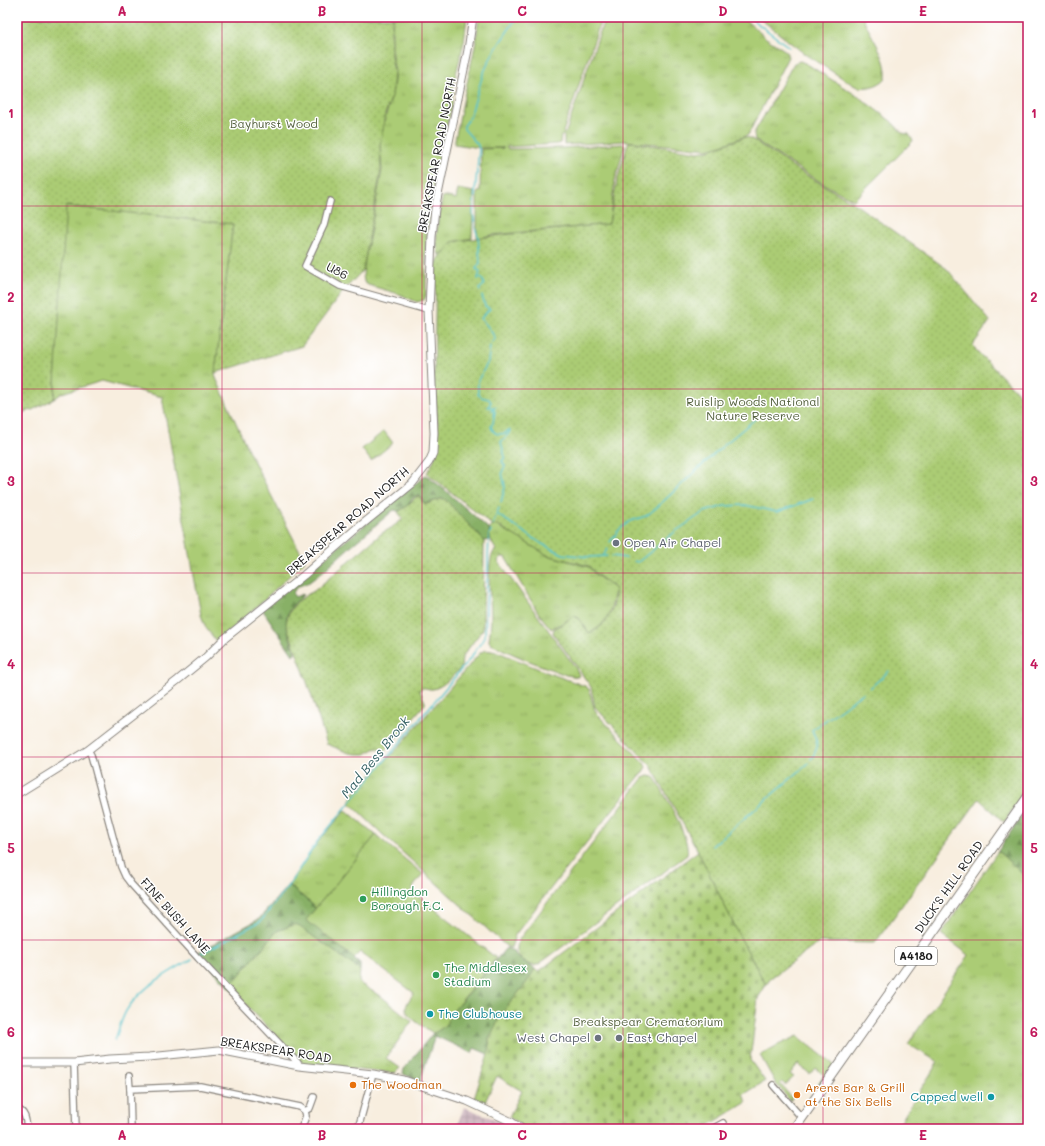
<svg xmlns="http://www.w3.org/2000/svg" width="1045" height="1146" viewBox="0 0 1045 1146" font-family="Mali,sans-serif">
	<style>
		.industrial { fill: url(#industrial-grid) }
		.grass { fill: url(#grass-tufts); stroke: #647448 }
		.forest { fill: url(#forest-firs); stroke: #526641 }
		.cemetery { fill: url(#cemetery-stones); stroke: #647448 }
		.park { fill: url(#park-dots); stroke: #647448 }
		.garden { fill: #abcc74; stroke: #647448 }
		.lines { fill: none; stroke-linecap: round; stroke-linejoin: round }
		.stream { stroke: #58c5ce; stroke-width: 1.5 }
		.minor-casing { stroke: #8a857e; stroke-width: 8 }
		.tertiary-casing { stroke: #8a857e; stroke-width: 9 }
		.primary-casing { stroke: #8a857e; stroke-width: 11 }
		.minor { stroke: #fff; stroke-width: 5.5 }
		.tertiary { stroke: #fff; stroke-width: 7 }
		.primary { stroke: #fff; stroke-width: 9 }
		.grid { fill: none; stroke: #c2185b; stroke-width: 1; stroke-opacity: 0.55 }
		.worship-dot { fill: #6b7280; stroke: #fff; stroke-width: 1.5 }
		.leisure-dot { fill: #2e9e5b; stroke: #fff; stroke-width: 1.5 }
		.culture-dot { fill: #0f9aa8; stroke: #fff; stroke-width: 1.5 }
		.food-dot { fill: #e8710a; stroke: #fff; stroke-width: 1.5 }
		.labels { text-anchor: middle; stroke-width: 3; stroke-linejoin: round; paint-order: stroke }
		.shield { fill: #fff; stroke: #606060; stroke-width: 1 }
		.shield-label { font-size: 11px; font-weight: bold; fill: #1c1c1c }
		.park-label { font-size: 12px; fill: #55623f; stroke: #fff }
		.street-label { font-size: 12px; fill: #1c1c1c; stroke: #fff }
		.worship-label { font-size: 12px; fill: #5b616d; stroke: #fff; text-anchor: start }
		.leisure-label { font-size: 12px; fill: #27864d; stroke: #fff; text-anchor: start }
		.culture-label { font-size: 12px; fill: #0d838f; stroke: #fff; text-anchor: start }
		.food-label { font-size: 12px; fill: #c56008; stroke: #fff; text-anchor: start }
		.water-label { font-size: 13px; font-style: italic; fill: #346063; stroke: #fff }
		.neatline { fill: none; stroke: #c2185b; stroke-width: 1.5 }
		.grid-label { font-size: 13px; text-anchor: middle; font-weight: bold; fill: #c2185b }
	</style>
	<defs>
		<pattern id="industrial-grid" width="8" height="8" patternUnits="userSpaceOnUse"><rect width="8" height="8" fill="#d2bdc5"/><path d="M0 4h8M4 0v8" fill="none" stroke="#b4a2a9"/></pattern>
		<pattern id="grass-tufts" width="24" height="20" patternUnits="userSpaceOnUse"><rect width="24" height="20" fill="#abcc74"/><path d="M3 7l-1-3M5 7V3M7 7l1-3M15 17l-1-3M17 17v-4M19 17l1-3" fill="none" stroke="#93af64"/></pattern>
		<pattern id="forest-firs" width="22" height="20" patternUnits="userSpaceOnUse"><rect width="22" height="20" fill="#88b066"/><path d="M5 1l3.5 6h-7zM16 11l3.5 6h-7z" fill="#6e8e53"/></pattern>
		<pattern id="cemetery-stones" width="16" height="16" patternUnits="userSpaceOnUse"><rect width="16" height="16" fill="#abcc74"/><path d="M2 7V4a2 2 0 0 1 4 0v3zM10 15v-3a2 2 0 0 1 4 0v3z" fill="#93af64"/></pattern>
		<pattern id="park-dots" width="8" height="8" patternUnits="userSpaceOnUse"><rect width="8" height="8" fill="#abcc74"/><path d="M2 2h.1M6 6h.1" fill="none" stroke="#93af64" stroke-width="1.8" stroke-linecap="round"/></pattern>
	</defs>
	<rect width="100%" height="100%" fill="#fff"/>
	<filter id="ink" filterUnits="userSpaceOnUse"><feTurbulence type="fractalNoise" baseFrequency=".025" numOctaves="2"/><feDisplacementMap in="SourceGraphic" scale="8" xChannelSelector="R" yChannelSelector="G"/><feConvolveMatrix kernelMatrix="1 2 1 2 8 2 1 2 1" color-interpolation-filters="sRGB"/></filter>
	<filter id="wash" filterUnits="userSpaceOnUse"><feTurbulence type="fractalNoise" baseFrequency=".012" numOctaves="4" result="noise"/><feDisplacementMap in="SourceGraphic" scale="16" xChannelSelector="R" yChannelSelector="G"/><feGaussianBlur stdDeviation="0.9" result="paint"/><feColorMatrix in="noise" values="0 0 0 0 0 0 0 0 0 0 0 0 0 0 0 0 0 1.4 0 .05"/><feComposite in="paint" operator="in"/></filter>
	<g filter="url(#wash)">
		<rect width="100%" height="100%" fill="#f8eedf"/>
		<polygon class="industrial" points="464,1107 499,1121 512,1129 458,1129 456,1128"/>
		<g class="grass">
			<polygon points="393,17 467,17 464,42 452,90 454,92 454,94 452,95 452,104 430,201 426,251 426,296 424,300 417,302 399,294 368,285 364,282 363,275 365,260 382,170 380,144 386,115 392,96 395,72 392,56 392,33"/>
			<polygon points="479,17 602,17 563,132 564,134 566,132 605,17 742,17 766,38 786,51 788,57 748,135 722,145 707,149 626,141 564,145 564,136 563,135 561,136 560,143 558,144 507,147 506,148 508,149 561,148 623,144 625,145 615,180 609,224 492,235 477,238 477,193 480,191 481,149 504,148 480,148 454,144 476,41"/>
			<path d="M758 17H863C870 37 888 56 886 78 879 86 865 90 855 86L806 55Z"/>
			<path d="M800 61 807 64 859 97 892 122 902 133 909 134 913 141 854 200C819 183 787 161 755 140L754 133 794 63Z"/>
			<path d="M458 189 474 192 472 238 452 242 447 250 439 255C433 237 439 215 443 196L456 199Z"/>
			<polygon points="65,206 233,224 215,373 216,378 250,454 305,561 250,613 217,642 206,628 201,615 162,397 102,381 62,393 54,399"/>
			<path d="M492 525 497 526 507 531 547 555 589 567 595 574 615 589C612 608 608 625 589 633L579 618 574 616 559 625 551 629 539 614 505 557H501L498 561 575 667 579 675 578 677 566 675 524 659 491 644 489 641C490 633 491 624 491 616 491 600 485 562 495 550L497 551C492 544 486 533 492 525Z"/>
			<polygon points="485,650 498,652 546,672 585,686 589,689 594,708 597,714 644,763 646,767 643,772 578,853 515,935 511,948 507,947 380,832 350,803 350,800 354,793 397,749 480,653"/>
			<path d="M648 776 654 777 656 780C664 793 692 842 687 855L539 964 534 966C518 961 513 953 520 938L639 783 643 778Z"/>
			<polygon points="346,810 376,835 315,909 313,905 288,885 317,843"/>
			<polygon points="998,851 1028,879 1028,1129 896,1129 938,1062 908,1044 969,955 941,934"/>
			<polygon points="296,923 360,970 359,982 361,984 382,997 412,1021 386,1058 400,1068 395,1073 304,1065 229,987 277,931"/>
		</g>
		<g class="forest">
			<path d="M426 475 445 490 489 529 490 540 484 541 443 498 425 504 419 495C413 496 411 501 407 506 404 508 401 510 398 511L394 510 352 545 320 574 308 583 299 586 294 591 293 594 295 597 302 594 303 595C276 619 288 625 295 653L293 655 262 609Z"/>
			<polygon points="1028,806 1028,879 998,851"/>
			<polygon points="288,885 313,905 315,909 307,920 360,963 360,970 296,924 277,931 229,987 197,953 259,919"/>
			<path d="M506 948 514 951 517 957 535 969 527 982 514 998 489 1039 490 1047 488 1054 474 1048 472 1053 435 1036 420 1081 403 1074 404 1069 433 1033C441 1030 448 1024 450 1015Z"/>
		</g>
		<polygon class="cemetery" points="698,851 740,937 766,985 758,998 750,1060 765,1081 743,1095 747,1102 703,1129 526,1129 509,1117 522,1091 497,1076 484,1104 474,1099 488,1054 490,1047 489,1039 502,1013 527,982 535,969 538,972"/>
		<g class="park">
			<polygon points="17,17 393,17 391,32 391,56 394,72 392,96 385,114 380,145 381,170 363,270 344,290 302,346 215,373 233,224 66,206 54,399 32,410 17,414"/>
			<path d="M745 137 750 138 801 172 852 202 947 269 990 321 973 345 976 350 1028 403V788L1004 822 979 799 875 943 820 942 772 977 766 985 740 937 698 851 651 766 595 707 591 687 553 633 554 629 574 616 578 618 589 633C606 628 617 605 615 588L596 574 589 566 547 555 507 531 498 525H492L427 473 433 462 436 453 438 430 434 381 436 265C438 256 447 251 452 242L493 236 609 224 617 181 628 143 631 142 698 152 709 150Z"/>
			<path d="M419 496 423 502 425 504C433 504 440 496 446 500L484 541 483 629 462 657 461 668C453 675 444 687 433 689 428 690 425 686 420 689V691L425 702V704L385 751 376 748 365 754H357L349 753 327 744 303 670 286 624C288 607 300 598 314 591L382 533 391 528 403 519 398 512 406 507 416 497Z"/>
		</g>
		<g class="garden">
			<polygon points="384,431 393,443 371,461 362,449"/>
			<path d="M376 835 423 874 411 890 496 958 450 1015C448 1024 441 1030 433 1033 426 1028 405 1017 406 1007 407 1002 412 996 414 993L360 952 354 958 306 920Z"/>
			<polygon points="798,1036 834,1065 815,1090 814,1089 824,1075 815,1068 810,1074 798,1064 790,1074 794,1077 785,1085 782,1082 780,1084 792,1098 790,1101 776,1084 760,1055 778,1045"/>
		</g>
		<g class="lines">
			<g class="stream">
				<polyline points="749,17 789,47"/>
				<polyline points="480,291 479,289 483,286 484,282 481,278 478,279 480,271 476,269 480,263 478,236 475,228 473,213 479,150 478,145 464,129 464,126 470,117 483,74 493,53 517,17"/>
				<path d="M482 296 485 306 490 309 484 314 481 319C485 322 494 335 495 339L492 342"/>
				<path d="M490 346 488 362 478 380V394L481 397 489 399 491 402 488 407H496L492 410 495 411 493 423 491 426C493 434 498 435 506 433L507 431 510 430 509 433 501 442 505 457 502 461 505 466 502 472 505 487 501 502"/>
				<polyline points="497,514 542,544 563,554 589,557 607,556"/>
				<polyline points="493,524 499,508"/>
				<polyline points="610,542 619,530 630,521 646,516 655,509 725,444 760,415"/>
				<polyline points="604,555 607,549"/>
				<polyline points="612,556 626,558"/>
				<polyline points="634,561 638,562 676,531 704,512 724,506 745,505 777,512 813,499"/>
				<polyline points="870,688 889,671"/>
				<path d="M811 759C820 746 818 744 812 730L863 693"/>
				<polyline points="712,846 803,768 808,763"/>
				<polyline points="200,954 261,921 290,883 317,842 469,660 485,637 489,535 491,531"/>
				<path d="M115 1040C119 1030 122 1016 128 1008 143 986 169 972 192 959"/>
			</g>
		</g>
	</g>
	<g filter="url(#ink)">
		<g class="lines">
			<g class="minor-casing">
				<g id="minor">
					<polyline points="330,201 324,225 305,266 340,286 429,311"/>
					<polyline points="88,750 91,755 121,867 125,876 131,884 198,958 298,1063 299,1066"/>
					<polyline points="74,1063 76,1129"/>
					<polyline points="129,1076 130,1089"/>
					<polyline points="773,1085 802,1118"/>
					<path d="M17 1109C26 1112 26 1121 27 1129"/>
					<polyline points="305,1111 310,1108 314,1097"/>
					<polyline points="131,1129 130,1089 200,1086 300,1107 305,1111 306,1116 301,1129"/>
					<polyline points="358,1129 373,1074"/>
					<polyline points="712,1129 723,1123"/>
				</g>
			</g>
			<g class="tertiary-casing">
				<g id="tertiary">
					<polyline points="17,794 88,750 178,680 206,657 224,639 304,575 359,527 412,484 429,462 433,453 434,433 429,311 432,237 435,209 468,50 473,17"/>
					<polyline points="17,1063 74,1063 110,1059 149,1057 219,1050 299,1066 373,1074 404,1080 467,1101 510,1121 522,1129"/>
				</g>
			</g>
			<g class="primary-casing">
				<polyline id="primary" points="794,1129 1028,797"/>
			</g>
			<use href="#minor" class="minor"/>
			<use href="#tertiary" class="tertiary"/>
			<use href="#primary" class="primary"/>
		</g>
	</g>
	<path class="grid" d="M222 17V1129M422 17V1129M623 17V1129M823 17V1129M17 206H1028M17 389H1028M17 573H1028M17 757H1028M17 940H1028"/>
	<g class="worship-dot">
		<circle cx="616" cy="543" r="4"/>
		<circle cx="598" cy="1038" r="4"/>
		<circle cx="619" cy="1038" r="4"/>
	</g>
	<g class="leisure-dot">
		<circle cx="363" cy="899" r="4"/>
		<circle cx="436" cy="975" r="4"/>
	</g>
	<g class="culture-dot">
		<circle cx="430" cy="1014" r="4"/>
		<circle cx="991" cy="1097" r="4"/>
	</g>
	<g class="food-dot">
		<circle cx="353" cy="1085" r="4"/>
		<circle cx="797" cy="1095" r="4"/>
	</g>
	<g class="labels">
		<rect class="shield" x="895" y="947" width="42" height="18" rx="3"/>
		<g class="shield-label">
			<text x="916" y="960">A4180</text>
		</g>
		<g class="park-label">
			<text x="274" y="128">Bayhurst Wood</text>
			<text x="753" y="406">Ruislip Woods National<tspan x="753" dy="14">Nature Reserve</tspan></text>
			<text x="648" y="1026">Breakspear Crematorium</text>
		</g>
		<g class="street-label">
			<text transform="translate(437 155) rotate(-79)" y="4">BREAKSPEAR ROAD NORTH</text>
			<text transform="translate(337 271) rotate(27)" y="4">U86</text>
			<text transform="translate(348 521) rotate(-41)" y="4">BREAKSPEAR ROAD NORTH</text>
			<text transform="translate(949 887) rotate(-55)" y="4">DUCK'S HILL ROAD</text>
			<text transform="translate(175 916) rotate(48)" y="4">FINE BUSH LANE</text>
			<text transform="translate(276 1050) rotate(9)" y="4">BREAKSPEAR ROAD</text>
		</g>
		<g class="worship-label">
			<text x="624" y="547">Open Air Chapel</text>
			<text x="590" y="1042" text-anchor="end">West Chapel</text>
			<text x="627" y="1042">East Chapel</text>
		</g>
		<g class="leisure-label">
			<text x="371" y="896">Hillingdon<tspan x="371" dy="14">Borough F.C.</tspan></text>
			<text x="444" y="972">The Middlesex<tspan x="444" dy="14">Stadium</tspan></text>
		</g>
		<g class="culture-label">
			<text x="438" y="1018">The Clubhouse</text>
			<text x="983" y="1101" text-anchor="end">Capped well</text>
		</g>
		<g class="food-label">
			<text x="361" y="1089">The Woodman</text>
			<text x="805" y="1092">Arens Bar &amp; Grill<tspan x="805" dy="14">at the Six Bells</tspan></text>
		</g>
		<g class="water-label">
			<text transform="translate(375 757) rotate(-51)" y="5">Mad Bess Brook</text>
		</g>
	</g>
	<rect width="1045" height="1146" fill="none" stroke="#fff" stroke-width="44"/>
	<rect x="22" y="22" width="1001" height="1102" class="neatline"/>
	<g class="grid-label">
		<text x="122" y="16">A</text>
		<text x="322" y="16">B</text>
		<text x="522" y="16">C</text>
		<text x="723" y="16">D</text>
		<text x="923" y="16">E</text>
		<text x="11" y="118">1</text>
		<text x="1034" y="118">1</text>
		<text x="11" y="302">2</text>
		<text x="1034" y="302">2</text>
		<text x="11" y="486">3</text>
		<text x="1034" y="486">3</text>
		<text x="11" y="669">4</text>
		<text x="1034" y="669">4</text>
		<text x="11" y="853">5</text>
		<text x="1034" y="853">5</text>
		<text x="11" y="1037">6</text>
		<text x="1034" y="1037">6</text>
		<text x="122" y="1140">A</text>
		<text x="322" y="1140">B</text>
		<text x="522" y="1140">C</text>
		<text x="723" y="1140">D</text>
		<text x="923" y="1140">E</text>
	</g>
</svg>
